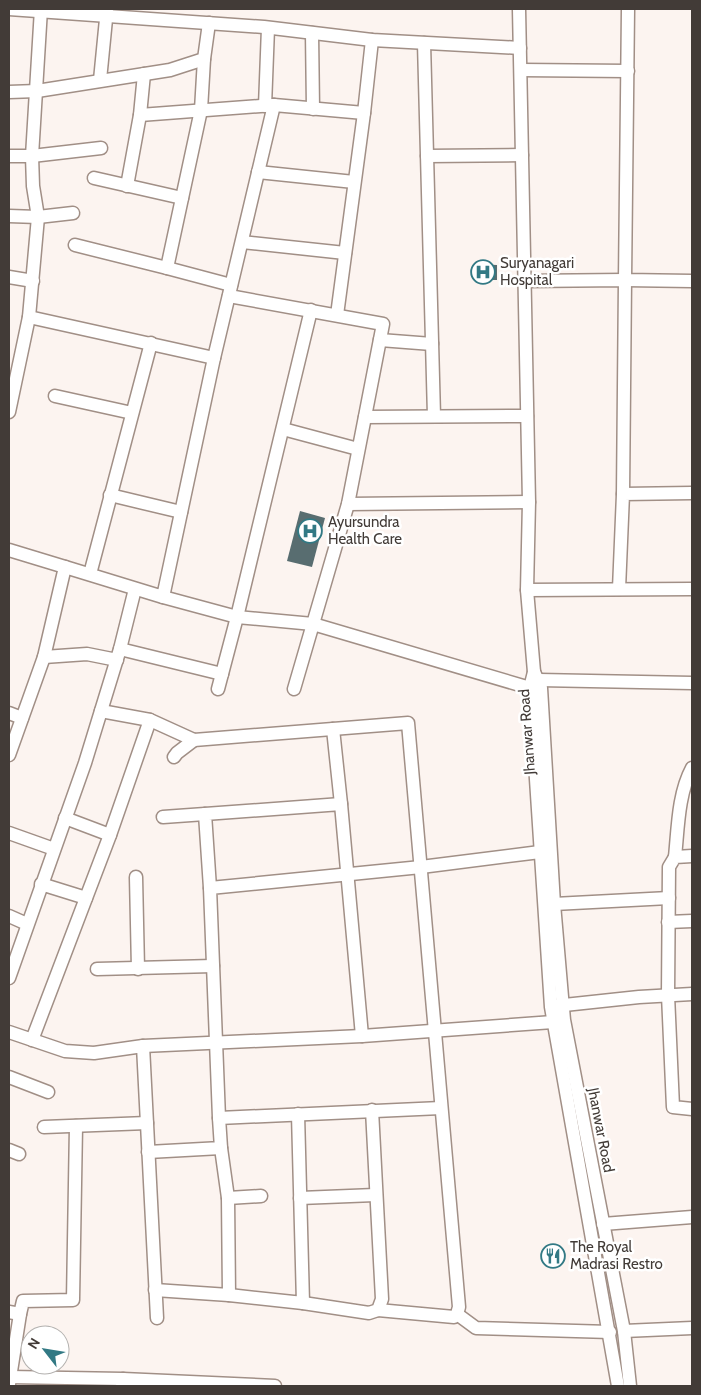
<svg xmlns="http://www.w3.org/2000/svg" width="701" height="1395" viewBox="0 0 701 1395" font-family="Cabin,sans-serif">
	<style>
		.building { fill: #586d70 }
		.lines { fill: none; stroke-linecap: round; stroke-linejoin: round }
		.minor-casing { stroke: #a18f86; stroke-width: 15 }
		.minor { stroke: #fff; stroke-width: 12 }
		.labels { text-anchor: middle; stroke-width: 5; stroke-linejoin: round; paint-order: stroke }
		.poi-label { font-size: 15px; fill: #423b37; stroke: #fff; text-anchor: start }
		.street-label { font-size: 15px; fill: #423b37; stroke: #fff }
	</style>
	<rect width="100%" height="100%" fill="#fcf4f0"/>
	<g class="building">
		<polygon points="473,264 497,265 497,280 473,280"/>
		<polygon points="300,511 325,518 312,567 287,561"/>
	</g>
	<g class="lines">
		<g class="minor-casing">
			<g id="minor">
				<polyline points="9,9 264,27 372,40 520,48"/>
				<polyline points="519,9 529,502 527,590 534,672 530,688 551,1007 618,1386"/>
				<polyline points="628,9 625,280 692,281"/>
				<polyline points="312,33 313,109"/>
				<polyline points="424,43 434,416"/>
				<polyline points="204,59 201,110 167,268 231,285"/>
				<polyline points="521,70 628,71"/>
				<polyline points="144,74 140,115 274,105"/>
				<polyline points="100,80 107,9"/>
				<polyline points="9,92 37,91 170,70 204,59 209,23"/>
				<polyline points="265,106 268,28"/>
				<polyline points="9,156 32,156 101,148"/>
				<polyline points="427,156 522,155"/>
				<polyline points="258,172 354,182"/>
				<polyline points="94,178 182,198"/>
				<polyline points="127,186 140,115"/>
				<polyline points="9,216 38,217 73,213"/>
				<polyline points="242,242 345,253"/>
				<polyline points="75,245 167,268"/>
				<polyline points="9,277 33,281"/>
				<polyline points="525,281 625,280 623,494"/>
				<polyline points="229,296 383,324 348,504 294,689"/>
				<polyline points="337,315 364,113"/>
				<polyline points="29,317 214,358 163,597 65,567"/>
				<polyline points="380,340 432,344"/>
				<polyline points="214,358 274,105 364,113 372,40"/>
				<polyline points="55,396 132,413"/>
				<polyline points="9,412 29,317 38,217 33,186 32,156 41,9"/>
				<polyline points="365,417 527,416"/>
				<polyline points="283,429 358,449"/>
				<polyline points="110,495 181,512"/>
				<polyline points="348,504 529,502"/>
				<polyline points="9,550 65,567 44,657 9,755"/>
				<polyline points="90,574 151,343"/>
				<polyline points="619,589 623,494 692,493"/>
				<polyline points="527,590 692,589"/>
				<polyline points="163,597 237,617 313,624 530,688"/>
				<polyline points="120,649 222,674"/>
				<polyline points="44,657 87,654 117,660"/>
				<polyline points="534,672 541,688 554,904 564,1020 624,1331 630,1386"/>
				<polyline points="539,680 692,683"/>
				<polyline points="218,689 237,617 311,310"/>
				<polyline points="101,711 150,720 194,740 177,753 174,757"/>
				<polyline points="9,713 22,718"/>
				<polyline points="333,729 341,804"/>
				<polyline points="194,740 408,723 459,1307 457,1314 454,1317 378,1310"/>
				<polyline points="163,817 205,814"/>
				<polyline points="65,818 110,835"/>
				<polyline points="9,833 54,849"/>
				<polyline points="692,856 675,857 669,867 668,995 673,1107 692,1109"/>
				<path d="M675 857C678 828 678 794 692 768"/>
				<polyline points="136,877 138,969"/>
				<polyline points="41,884 86,898"/>
				<polyline points="210,888 205,814 341,804 362,1036"/>
				<polyline points="554,904 669,898"/>
				<polyline points="9,916 27,924"/>
				<polyline points="668,922 692,921"/>
				<polyline points="97,969 213,966"/>
				<polyline points="9,978 85,763 120,649 135,589"/>
				<polyline points="555,1006 639,997 692,994"/>
				<polyline points="9,1032 65,1051 94,1053 143,1046 157,1318"/>
				<polyline points="32,1040 110,835 150,720"/>
				<polyline points="143,1046 362,1036 553,1022"/>
				<polyline points="9,1077 48,1092"/>
				<polyline points="219,1118 210,888 421,867 540,852"/>
				<polyline points="44,1127 147,1123"/>
				<polyline points="9,1150 19,1154"/>
				<polyline points="148,1152 221,1148 219,1118 441,1108"/>
				<polyline points="228,1198 261,1196"/>
				<polyline points="300,1198 375,1195"/>
				<polyline points="603,1224 692,1217"/>
				<polyline points="155,1290 229,1295 228,1198 221,1148"/>
				<polyline points="229,1295 303,1303 298,1114"/>
				<polyline points="303,1303 369,1313 378,1310 382,1299 372,1110"/>
				<polyline points="9,1312 20,1314 23,1301 73,1300 76,1126"/>
				<polyline points="457,1314 476,1328 610,1332"/>
				<polyline points="624,1331 692,1328"/>
				<polyline points="10,1377 123,1379"/>
				<polyline points="9,1384 20,1314"/>
				<polyline points="122,1386 123,1379 275,1386"/>
			</g>
		</g>
		<use href="#minor" class="minor"/>
	</g>
	<defs>
		<g id="hospital-ring" transform="scale(1.25)"><circle r="9.5" fill="#fff" stroke="#327984" stroke-width="1.5"/><path d="M-5-5h3v3.5h4V-5h3V5h-3V1.5h-4V5h-3Z" fill="#327984"/></g>
		<g id="restaurant-ring" transform="scale(1.25)"><circle r="9.5" fill="#fff" stroke="#327984" stroke-width="1.5"/><path d="M-5-6h1v4h1v-4h1v4h1v-4h1v5L-1.5 .5V6h-2V.5L-5-1ZM5-6V6H3V1.5H1.5Q1.5-4 5-6Z" fill="#327984"/></g>
	</defs>
	<g fill-rule="evenodd">
		<use href="#hospital-ring" x="483" y="272"/>
		<use href="#hospital-ring" x="310" y="531"/>
		<use href="#restaurant-ring" x="553" y="1256"/>
	</g>
	<g class="labels">
		<g class="poi-label">
			<text x="500" y="268">Suryanagari<tspan x="500" dy="17">Hospital</tspan></text>
			<text x="328" y="527">Ayursundra<tspan x="328" dy="17">Health Care</tspan></text>
			<text x="570" y="1252">The Royal<tspan x="570" dy="17">Madrasi Restro</tspan></text>
		</g>
		<g class="street-label">
			<text transform="translate(527 732) rotate(-94)" y="5">Jhanwar Road</text>
			<text transform="translate(601 1130) rotate(79)" y="5">Jhanwar Road</text>
		</g>
	</g>
	<rect width="701" height="1395" fill="none" stroke="#423b37" stroke-width="20"/>
	<g transform="translate(45 1350) rotate(301)"><circle r="24" fill="#ffffff" stroke="#b3b1af"/>
	<path d="M0-4L9 19L0 12L-9 19Z" fill="#327984"/>
	<text y="-8" font-size="14" font-weight="bold" text-anchor="middle" fill="#423b37">N</text>
	</g>
</svg>
